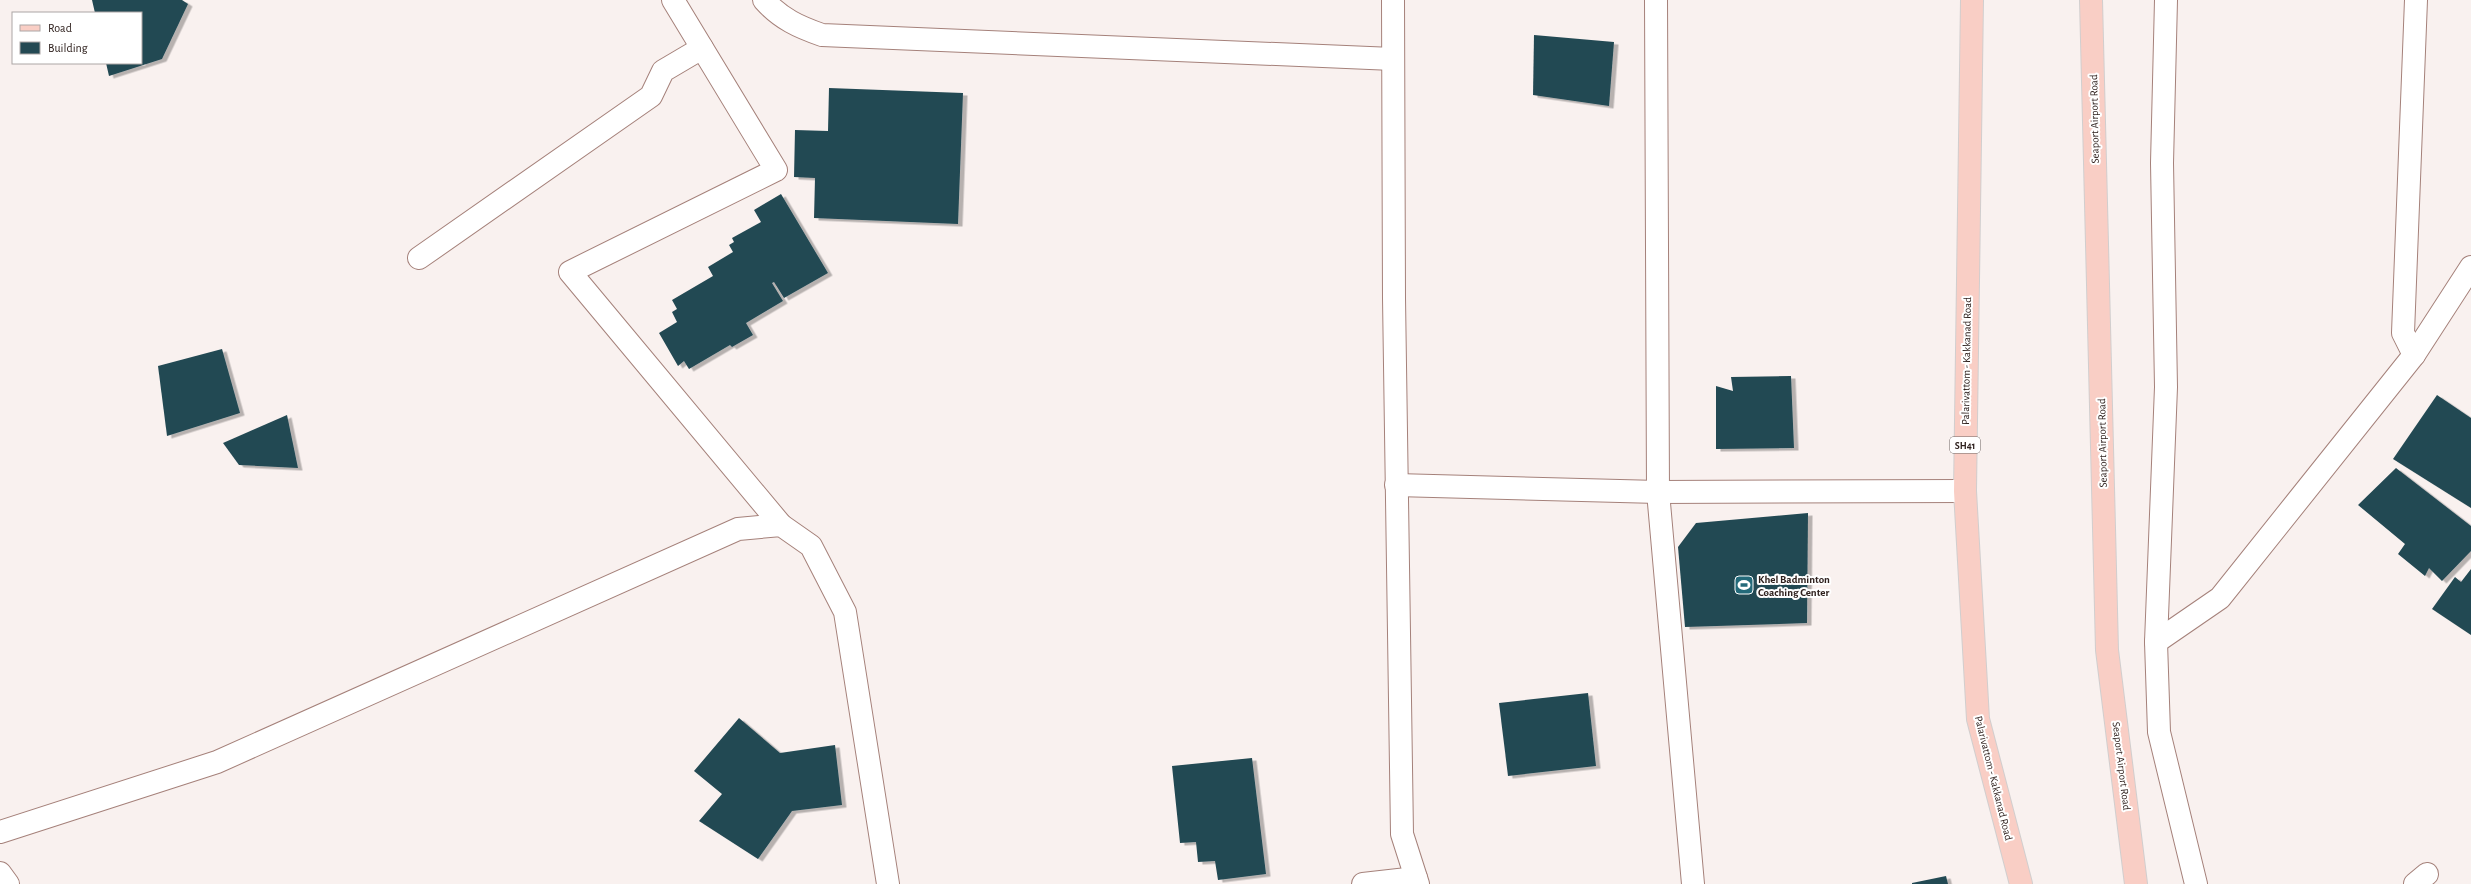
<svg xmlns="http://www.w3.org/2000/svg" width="2471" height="884" viewBox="0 0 2471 884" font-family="'Alegreya Sans',sans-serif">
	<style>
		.building { fill: #234953; filter: url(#shadow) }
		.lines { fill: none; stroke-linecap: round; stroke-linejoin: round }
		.street-casing { stroke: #a5817a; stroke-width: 24 }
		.primary-casing { stroke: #d1cece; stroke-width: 24 }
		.street { stroke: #fff; stroke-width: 22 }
		.primary { stroke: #f9cec5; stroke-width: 22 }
		.labels { text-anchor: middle; stroke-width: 4; stroke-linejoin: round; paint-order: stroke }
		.shield { fill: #fff; stroke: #6d6462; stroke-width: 1 }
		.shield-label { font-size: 10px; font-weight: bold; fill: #2f211e }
		.street-label { font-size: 11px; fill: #2f211e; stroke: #fff }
		.poi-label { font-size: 11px; font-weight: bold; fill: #2f211e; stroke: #fff; text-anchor: start }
	</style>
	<defs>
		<filter id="shadow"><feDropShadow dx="4.5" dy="2.5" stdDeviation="0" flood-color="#0004"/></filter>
	</defs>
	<rect width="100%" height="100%" fill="#f9f1ef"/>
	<g class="building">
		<polygon points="92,0 182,0 188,4 162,59 109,76 106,63 141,63 141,13 95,13"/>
		<polygon points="1534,35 1614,42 1609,106 1533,95"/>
		<polygon points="829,88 963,93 958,224 814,218 815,178 794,177 795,130 828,131"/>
		<polygon points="781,194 828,273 784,298 774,282 772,283 783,301 746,323 753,335 732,347 730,345 689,369 684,361 678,366 659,333 677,322 672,312 677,309 672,300 713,276 708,267 733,252 729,245 734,242 732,238 761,222 754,210"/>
		<polygon points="222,349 240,413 167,436 158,366"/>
		<polygon points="1791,376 1794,448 1716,449 1716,386 1733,391 1731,377"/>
		<polygon points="2437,395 2471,418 2471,508 2393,459"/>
		<polygon points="287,415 298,468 239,465 223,443"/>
		<polygon points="2396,468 2471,526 2471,551 2442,581 2429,568 2425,576 2398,554 2405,544 2358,505"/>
		<polygon points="1808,513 1807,623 1685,627 1678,547 1696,523"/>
		<polygon points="2471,569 2471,635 2432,609 2455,577 2461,582"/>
		<polygon points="1588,693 1596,766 1508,776 1499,703"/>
		<polygon points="739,718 780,753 835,745 842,805 792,811 758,859 699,821 722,794 694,771"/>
		<polygon points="1252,758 1266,874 1218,880 1215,861 1198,862 1196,842 1180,843 1172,766"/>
		<polygon points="1946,876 1948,884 1912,884 1912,883"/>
	</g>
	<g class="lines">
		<g class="street-casing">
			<g id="street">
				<polyline points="673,0 776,170 570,272 781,525"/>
				<path d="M764 0C781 19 799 27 822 35L1393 59"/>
				<polyline points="1393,0 1394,298 1402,834 1418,884"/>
				<polyline points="1656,0 1658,492 1693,884"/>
				<polyline points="2166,0 2162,163 2166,387 2156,642 2159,732 2196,884"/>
				<polyline points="419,258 651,96 663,71 702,48"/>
				<polyline points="2414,355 2403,333 2416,0"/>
				<polyline points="1396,485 1658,492 1965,491"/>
				<polyline points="2156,642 2220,598 2414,355 2471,267"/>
				<polyline points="0,832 217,762 738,529 781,525 811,546 845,612 888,884"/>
				<polyline points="0,873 8,884"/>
				<polyline points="1363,884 1416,878"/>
				<polyline points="2415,884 2427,874"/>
			</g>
		</g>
		<g class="primary-casing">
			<g id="primary">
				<polyline points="1972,0 1965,491 1978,719 2021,884"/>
				<polyline points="2091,0 2107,650 2136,884"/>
			</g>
		</g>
		<use href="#street" class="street"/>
		<use href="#primary" class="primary"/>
	</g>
	<defs>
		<g id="stadium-square" transform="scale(1)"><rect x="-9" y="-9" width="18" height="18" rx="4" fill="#246a7a" stroke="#fff"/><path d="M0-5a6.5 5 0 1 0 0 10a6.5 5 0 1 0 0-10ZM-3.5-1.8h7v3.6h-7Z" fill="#fff"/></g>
	</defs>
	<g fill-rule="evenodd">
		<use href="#stadium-square" x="1744" y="585"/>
	</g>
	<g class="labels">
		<rect class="shield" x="1950" y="437" width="30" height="16" rx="3"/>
		<g class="shield-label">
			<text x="1965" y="449">SH41</text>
		</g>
		<g class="street-label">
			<text transform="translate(2094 119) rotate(-91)" y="4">Seaport Airport Road</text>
			<text transform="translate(1966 361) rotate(-89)" y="4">Palarivattom - Kakkanad Road</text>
			<text transform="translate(2102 443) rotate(-91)" y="4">Seaport Airport Road</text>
			<text transform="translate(2122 766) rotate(83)" y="4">Seaport Airport Road</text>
			<text transform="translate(1994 778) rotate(76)" y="4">Palarivattom - Kakkanad Road</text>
		</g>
		<g class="poi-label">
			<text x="1758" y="583">Khel Badminton<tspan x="1758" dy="13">Coaching Center</tspan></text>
		</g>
	</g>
	<rect x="12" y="12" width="130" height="52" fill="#ffffff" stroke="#aca6a5"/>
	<rect x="20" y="25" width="20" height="6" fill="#f9cec5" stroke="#aca6a5"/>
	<text x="48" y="32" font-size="12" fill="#2f211e">Road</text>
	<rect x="20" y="42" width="20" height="12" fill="#234953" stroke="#aca6a5"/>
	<text x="48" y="52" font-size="12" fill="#2f211e">Building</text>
</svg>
